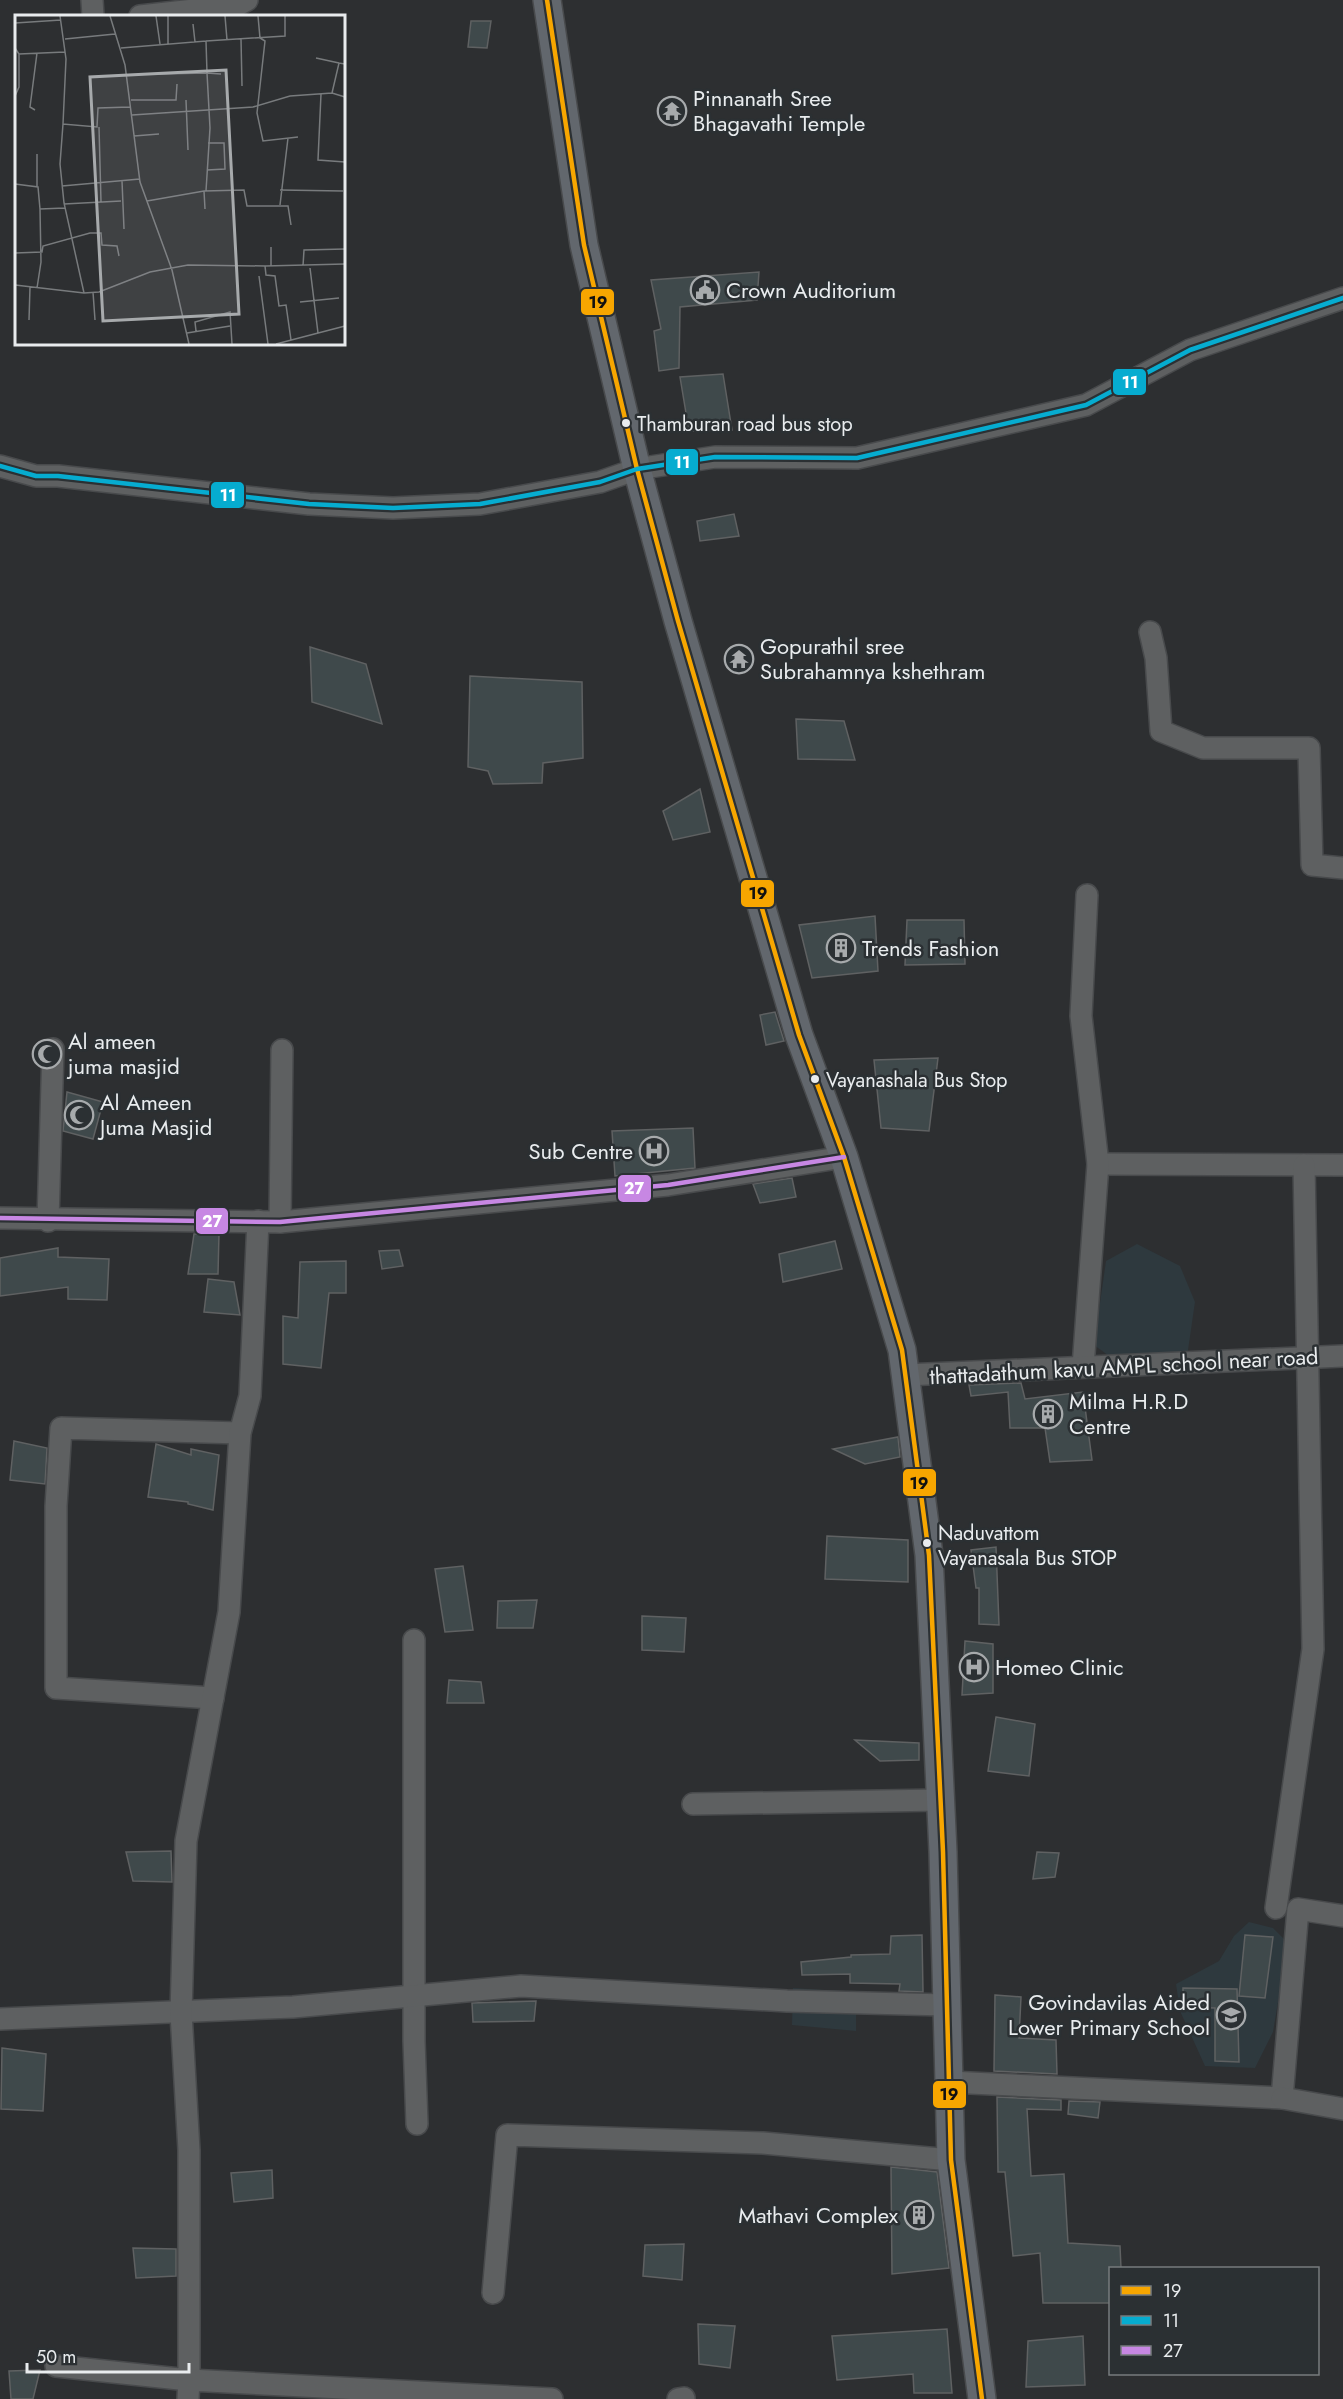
<svg xmlns="http://www.w3.org/2000/svg" width="1343" height="2399" viewBox="0 0 1343 2399" font-family="Jost,sans-serif">
	<style>
		.built { fill: #2e393e }
		.building { fill: #3f494b; stroke: #5f6162; stroke-width: 1.5 }
		.lines { fill: none; stroke-linecap: round; stroke-linejoin: round }
		.minor-casing { stroke: #484a4c; stroke-width: 24 }
		.major-casing { stroke: #484a4c; stroke-width: 30 }
		.minor { stroke: #5e6061; stroke-width: 21 }
		.major { stroke: #62676d; stroke-width: 27 }
		.bus-1-casing { stroke: #2b3033; stroke-width: 9 }
		.bus-2-casing { stroke: #2b3033; stroke-width: 9 }
		.bus-3-casing { stroke: #2b3033; stroke-width: 9 }
		.bus-1 { stroke: #f7a600; stroke-width: 4.5 }
		.bus-2 { stroke: #06acd0; stroke-width: 4.5 }
		.bus-3 { stroke: #c787e3; stroke-width: 4.5 }
		.bus-dot { fill: #e9ecee; stroke: #2b3033; stroke-width: 2 }
		.labels { text-anchor: middle; stroke-width: 5; stroke-linejoin: round; paint-order: stroke }
		.bus-label { font-size: 20px; fill: #e9ecee; stroke: #2b3033; text-anchor: start }
		.poi-label { font-size: 22px; fill: #e9ecee; stroke: #2b3033; text-anchor: start }
		.street-label { font-size: 22px; fill: #e9ecee; stroke: #2b3033 }
		.inset-road { fill: none; stroke: #787b7d; stroke-width: 1.5 }
		.view { fill: #a7aaac; fill-opacity: 0.15; stroke: #a7aaac; stroke-width: 3 }
		.inset-edge { fill: none; stroke: #e9ecee; stroke-width: 3 }
		.line-badge { stroke: #2b3033; stroke-width: 2 }
		.badge-label { font-size: 16px; text-anchor: middle; font-weight: bold; fill: #fff }
		.pale-badge-label { font-size: 16px; text-anchor: middle; font-weight: bold; fill: #111 }
	</style>
	<rect width="100%" height="100%" fill="#2d2f31"/>
	<g class="built">
		<polygon points="1137,1244 1180,1266 1195,1302 1186,1364 1112,1358 1094,1345 1106,1261"/>
		<polygon points="1249,1922 1273,1928 1288,1943 1273,2032 1255,2068 1205,2066 1180,2011 1176,1984 1219,1961 1234,1936"/>
		<polygon points="793,1988 856,1992 856,2031 792,2025"/>
	</g>
	<g class="building">
		<polygon points="471,21 491,21 487,48 468,47"/>
		<polygon points="759,272 757,300 680,307 679,368 659,371 654,331 661,329 651,280"/>
		<polygon points="723,374 732,430 689,431 680,377"/>
		<polygon points="734,514 739,536 700,541 697,521"/>
		<polygon points="310,647 366,664 382,724 312,702"/>
		<polygon points="470,676 582,682 583,758 543,763 542,783 493,784 488,771 468,767"/>
		<polygon points="796,719 844,721 855,760 798,759"/>
		<polygon points="700,789 710,832 673,840 663,811"/>
		<polygon points="875,916 878,971 812,978 799,925"/>
		<polygon points="907,920 964,920 965,964 905,965"/>
		<polygon points="775,1012 784,1041 766,1045 760,1015"/>
		<polygon points="938,1058 929,1131 881,1128 874,1060"/>
		<polygon points="67,1092 103,1102 93,1139 63,1131"/>
		<polygon points="693,1128 695,1168 615,1176 612,1131"/>
		<polygon points="792,1178 796,1197 760,1203 753,1184"/>
		<polygon points="194,1234 219,1234 218,1274 188,1274"/>
		<polygon points="835,1241 842,1269 783,1282 779,1254"/>
		<polygon points="58,1248 58,1257 109,1259 107,1300 68,1299 68,1287 0,1296 0,1258"/>
		<polygon points="399,1250 403,1266 382,1269 379,1251"/>
		<polygon points="346,1261 346,1293 329,1293 321,1368 283,1364 283,1316 298,1318 300,1262"/>
		<polygon points="208,1279 234,1282 240,1315 204,1312"/>
		<polygon points="1021,1383 1025,1399 1083,1392 1092,1460 1050,1462 1045,1428 1010,1428 1008,1392 971,1396 969,1385"/>
		<polygon points="898,1437 900,1457 865,1464 833,1449"/>
		<polygon points="14,1441 47,1448 45,1484 10,1480"/>
		<polygon points="156,1444 191,1455 191,1449 219,1455 213,1510 188,1504 188,1502 148,1497"/>
		<polygon points="827,1536 908,1540 908,1582 825,1579"/>
		<polygon points="996,1547 999,1625 979,1624 979,1588 976,1588 971,1550"/>
		<polygon points="463,1566 473,1630 445,1632 435,1569"/>
		<polygon points="537,1600 533,1628 497,1628 498,1601"/>
		<polygon points="642,1616 686,1618 684,1652 642,1650"/>
		<polygon points="965,1641 993,1644 993,1693 962,1695"/>
		<polygon points="449,1680 481,1682 484,1703 447,1703"/>
		<polygon points="996,1717 1035,1724 1029,1776 988,1771"/>
		<polygon points="855,1740 919,1743 919,1760 880,1761"/>
		<polygon points="171,1851 172,1882 133,1881 126,1852"/>
		<polygon points="1037,1852 1059,1853 1055,1877 1033,1879"/>
		<polygon points="922,1935 923,1992 899,1991 900,1984 850,1983 850,1974 802,1975 801,1962 851,1957 851,1955 890,1954 891,1936"/>
		<polygon points="1245,1935 1273,1937 1265,1998 1239,1996"/>
		<polygon points="1183,1988 1237,1989 1239,2062 1215,2061 1215,2008 1183,2007"/>
		<polygon points="995,1995 1021,1997 1019,2038 1056,2040 1057,2074 994,2071"/>
		<polygon points="536,2001 534,2021 473,2022 472,2003"/>
		<polygon points="2,2048 46,2054 43,2111 1,2109"/>
		<polygon points="997,2097 1061,2100 1061,2110 1027,2109 1031,2176 1064,2174 1068,2243 1120,2246 1121,2268 1110,2268 1110,2303 1043,2303 1040,2253 1013,2256 1005,2172 998,2172"/>
		<polygon points="1069,2101 1100,2102 1098,2118 1068,2114"/>
		<polygon points="891,2167 937,2172 949,2268 892,2274"/>
		<polygon points="272,2170 273,2198 234,2202 231,2173"/>
		<polygon points="684,2244 682,2280 643,2276 645,2245"/>
		<polygon points="133,2248 176,2249 176,2276 136,2278"/>
		<polygon points="698,2324 735,2326 730,2368 699,2364"/>
		<polygon points="947,2329 952,2393 914,2393 913,2374 837,2380 832,2336"/>
		<polygon points="1083,2336 1085,2385 1026,2387 1028,2341"/>
		<polygon points="40,2370 33,2399 11,2399 9,2371"/>
	</g>
	<g class="lines">
		<g class="minor-casing">
			<g id="minor">
				<polyline points="92,0 93,16"/>
				<polyline points="140,16 238,5 247,0"/>
				<polyline points="0,466 36,476 58,476 309,504 393,508 480,504 600,482 637,469 715,457 857,458 1086,405 1190,350 1343,298"/>
				<polyline points="1150,632 1156,658 1161,731 1203,748 1309,748 1312,865 1343,868"/>
				<polyline points="1098,1164 1343,1165"/>
				<polyline points="0,1218 280,1222 668,1185 844,1157"/>
				<polyline points="48,1221 53,1049"/>
				<polyline points="280,1222 282,1050"/>
				<polyline points="1083,1367 1098,1164 1081,1016 1087,895"/>
				<polyline points="905,1375 1343,1356"/>
				<polyline points="414,1640 414,2041 417,2124"/>
				<polyline points="213,1698 56,1688 56,1506 61,1428 240,1433"/>
				<polyline points="693,1804 940,1800"/>
				<polyline points="1276,1908 1313,1649 1304,1165"/>
				<polyline points="0,2019 293,2007 521,1986 787,2001 946,2005"/>
				<polyline points="949,2082 1282,2098 1298,1909 1343,1916"/>
				<polyline points="1282,2098 1343,2109"/>
				<polyline points="493,2293 507,2135 763,2143 951,2160"/>
				<polyline points="56,2366 189,2380 189,2150 181,2013 186,1841 229,1612 240,1433 250,1396 258,1221"/>
				<polyline points="188,2399 189,2380 552,2399"/>
				<polyline points="678,2399 684,2398"/>
			</g>
		</g>
		<g class="major-casing">
			<polyline id="major" points="547,0 584,245 637,469 678,621 799,1035 844,1157 902,1350 929,1555 943,1852 951,2160 982,2399"/>
		</g>
		<use href="#minor" class="minor"/>
		<use href="#major" class="major"/>
		<g class="bus-1-casing">
			<polyline id="bus-1" points="547,0 584,245 637,469 678,621 799,1035 844,1157 902,1350 929,1555 943,1852 951,2160 982,2399"/>
		</g>
		<g class="bus-2-casing">
			<polyline id="bus-2" points="0,466 36,476 58,476 309,504 393,508 480,504 600,482 637,469 715,457 857,458 1086,405 1190,350 1343,298"/>
		</g>
		<g class="bus-3-casing">
			<polyline id="bus-3" points="0,1218 280,1222 668,1185 844,1157"/>
		</g>
		<use href="#bus-1" class="bus-1"/>
		<use href="#bus-2" class="bus-2"/>
		<use href="#bus-3" class="bus-3"/>
	</g>
	<defs>
		<g id="temple-ring" transform="scale(1.5)"><circle r="9.5" fill="#2b3033" stroke="#a7aaac" stroke-width="1.5"/><path d="M0-6L5-2H3V0L6.5 2.5H4V6H1.5V3h-3V6H-4V2.5H-6.5L-3 0V-2H-5Z" fill="#a7aaac"/></g>
		<g id="civic-ring" transform="scale(1.5)"><circle r="9.5" fill="#2b3033" stroke="#a7aaac" stroke-width="1.5"/><path d="M-.6-6.5H3V-4.5H.6V-3L4-1V1h2V6H-6V1h2V-1L-.6-3ZM-1.2 2.5V6h2.4V2.5Z" fill="#a7aaac"/></g>
		<g id="building-ring" transform="scale(1.5)"><circle r="9.5" fill="#2b3033" stroke="#a7aaac" stroke-width="1.5"/><path d="M-4-6H4V6H1V3H-1V6H-4ZM-2.5-4.3h1.7v1.8h-1.7ZM.8-4.3h1.7v1.8H.8ZM-2.5-1h1.7V.8h-1.7ZM.8-1h1.7V.8H.8Z" fill="#a7aaac"/></g>
		<g id="mosque-ring" transform="scale(1.5)"><circle r="9.5" fill="#2b3033" stroke="#a7aaac" stroke-width="1.5"/><path d="M3.5-4.9A6 6 0 1 0 3.5 4.9A5 5 0 1 1 3.5-4.9Z" fill="#a7aaac"/></g>
		<g id="hospital-ring" transform="scale(1.5)"><circle r="9.5" fill="#2b3033" stroke="#a7aaac" stroke-width="1.5"/><path d="M-5-5h3v3.5h4V-5h3V5h-3V1.5h-4V5h-3Z" fill="#a7aaac"/></g>
		<g id="school-ring" transform="scale(1.5)"><circle r="9.5" fill="#2b3033" stroke="#a7aaac" stroke-width="1.5"/><path d="M0-5L7-2L0 1L-7-2ZM-4 1L0 2.5L4 1V4Q0 6-4 4Z" fill="#a7aaac"/></g>
	</defs>
	<g fill-rule="evenodd">
		<use href="#temple-ring" x="672" y="111"/>
		<use href="#civic-ring" x="705" y="290"/>
		<use href="#temple-ring" x="739" y="659"/>
		<use href="#building-ring" x="841" y="948"/>
		<use href="#mosque-ring" x="47" y="1054"/>
		<use href="#mosque-ring" x="79" y="1115"/>
		<use href="#hospital-ring" x="654" y="1151"/>
		<use href="#building-ring" x="1048" y="1414"/>
		<use href="#hospital-ring" x="974" y="1667"/>
		<use href="#school-ring" x="1231" y="2015"/>
		<use href="#building-ring" x="919" y="2215"/>
	</g>
	<g class="bus-dot">
		<circle cx="626" cy="423" r="5"/>
		<circle cx="815" cy="1079" r="5"/>
		<circle cx="927" cy="1543" r="5"/>
	</g>
	<g class="labels">
		<g class="bus-label">
			<text x="637" y="431">Thamburan road bus stop</text>
			<text x="826" y="1087">Vayanashala Bus Stop</text>
			<text x="938" y="1540">Naduvattom<tspan x="938" dy="25">Vayanasala Bus STOP</tspan></text>
		</g>
		<g class="poi-label">
			<text x="693" y="106">Pinnanath Sree<tspan x="693" dy="25">Bhagavathi Temple</tspan></text>
			<text x="726" y="298">Crown Auditorium</text>
			<text x="760" y="654">Gopurathil sree<tspan x="760" dy="25">Subrahamnya kshethram</tspan></text>
			<text x="862" y="956">Trends Fashion</text>
			<text x="68" y="1049">Al ameen<tspan x="68" dy="25">juma masjid</tspan></text>
			<text x="100" y="1110">Al Ameen<tspan x="100" dy="25">Juma Masjid</tspan></text>
			<text x="633" y="1159" text-anchor="end">Sub Centre</text>
			<text x="1069" y="1409">Milma H.R.D<tspan x="1069" dy="25">Centre</tspan></text>
			<text x="995" y="1675">Homeo Clinic</text>
			<text x="1210" y="2010" text-anchor="end">Govindavilas Aided<tspan x="1210" dy="25">Lower Primary School</tspan></text>
			<text x="898" y="2223" text-anchor="end">Mathavi Complex</text>
		</g>
		<g class="street-label">
			<text transform="translate(1124 1366) rotate(-3)" y="8">thattadathum kavu AMPL school near road</text>
		</g>
	</g>
	<g transform="translate(15 15)">
		<rect width="330" height="330" fill="#2d2f31"/>
		<path class="inset-road" d="M45 1 51 44 48 109M95 1 110 50 125 167 157 255 174 329M141 1 145 29M153 1V29M210 1 212 25M243 1 245 23 250 26 242 98 248 126 283 122M0 8 46 5M178 9 180 27M50 24 100 19M226 24 227 71M191 26 270 21V1M0 33 4 39V72L0 81M106 33 191 26 192 58 142 59M4 39 50 37M301 43 324 48M317 78 324 48 330 49M306 79 303 145 330 147M116 85H161L162 69M171 85 173 135M20 95 15 92 22 38M117 100 238 92 275 81 317 78 330 82M84 112 86 187M119 121 144 119M330 152V182M192 155 210 154 209 128H193M107 166 109 214M0 169 23 172 25 194 50 193M47 171 125 164M22 172V139M265 175 328 176M189 176 190 194M191 176 195 113 192 58 206 59M132 186 189 176 229 175 232 191H273L276 210M49 189 106 186M265 190 273 123M256 232V251M0 238 27 237 28 231 75 218H86L87 230 102 231 104 241M250 251 330 249M288 251 289 235 330 234M295 253 303 318M244 261 253 329M0 270 69 278 84 277 135 257 173 250 250 251 251 260 260 261 264 291 271 290 276 325M22 273 26 247 25 194M78 277 80 305M69 278 49 188 45 149 48 109 82 112 83 93 115 92M285 287 324 283M14 305 15 272M181 316 180 307 215 297 217 329M172 318 215 311M261 329 330 311"/>
		<path class="view" d="M211 55 224 299 88 306 75 62Z"/>
		<rect width="330" height="330" class="inset-edge"/>
	</g>
	<g class="line-badge">
		<rect x="580" y="288" width="35" height="28" rx="6" fill="#f7a600"/>
		<rect x="1112" y="368" width="35" height="28" rx="6" fill="#06acd0"/>
		<rect x="665" y="448" width="34" height="28" rx="6" fill="#06acd0"/>
		<rect x="210" y="481" width="35" height="28" rx="6" fill="#06acd0"/>
		<rect x="740" y="879" width="35" height="29" rx="6" fill="#f7a600"/>
		<rect x="617" y="1174" width="35" height="29" rx="6" fill="#c787e3"/>
		<rect x="195" y="1207" width="34" height="28" rx="6" fill="#c787e3"/>
		<rect x="902" y="1468" width="35" height="29" rx="6" fill="#f7a600"/>
		<rect x="932" y="2080" width="35" height="29" rx="6" fill="#f7a600"/>
	</g>
	<g class="badge-label">
		<text x="1130" y="388">11</text>
		<text x="682" y="468">11</text>
		<text x="228" y="501">11</text>
		<text x="634" y="1194">27</text>
		<text x="212" y="1227">27</text>
	</g>
	<g class="pale-badge-label">
		<text x="598" y="308">19</text>
		<text x="758" y="899">19</text>
		<text x="919" y="1489">19</text>
		<text x="949" y="2100">19</text>
	</g>
	<rect x="1109" y="2267" width="210" height="108" fill="#2b3033" stroke="#777b7e" stroke-width="1.5"/>
	<rect x="1121" y="2286" width="30" height="9" fill="#f7a600" stroke="#777b7e" stroke-width="1.5"/>
	<text x="1163" y="2297" font-size="18" fill="#e9ecee">19</text>
	<rect x="1121" y="2316" width="30" height="9" fill="#06acd0" stroke="#777b7e" stroke-width="1.5"/>
	<text x="1163" y="2327" font-size="18" fill="#e9ecee">11</text>
	<rect x="1121" y="2346" width="30" height="9" fill="#c787e3" stroke="#777b7e" stroke-width="1.5"/>
	<text x="1163" y="2357" font-size="18" fill="#e9ecee">27</text>
	<path d="M27 2363v9h162v-9" fill="none" stroke="#e9ecee" stroke-width="3"/>
	<text x="36" y="2363" font-size="18" fill="#e9ecee" stroke="#2b3033" stroke-width="4.5" paint-order="stroke">50 m</text>
</svg>
